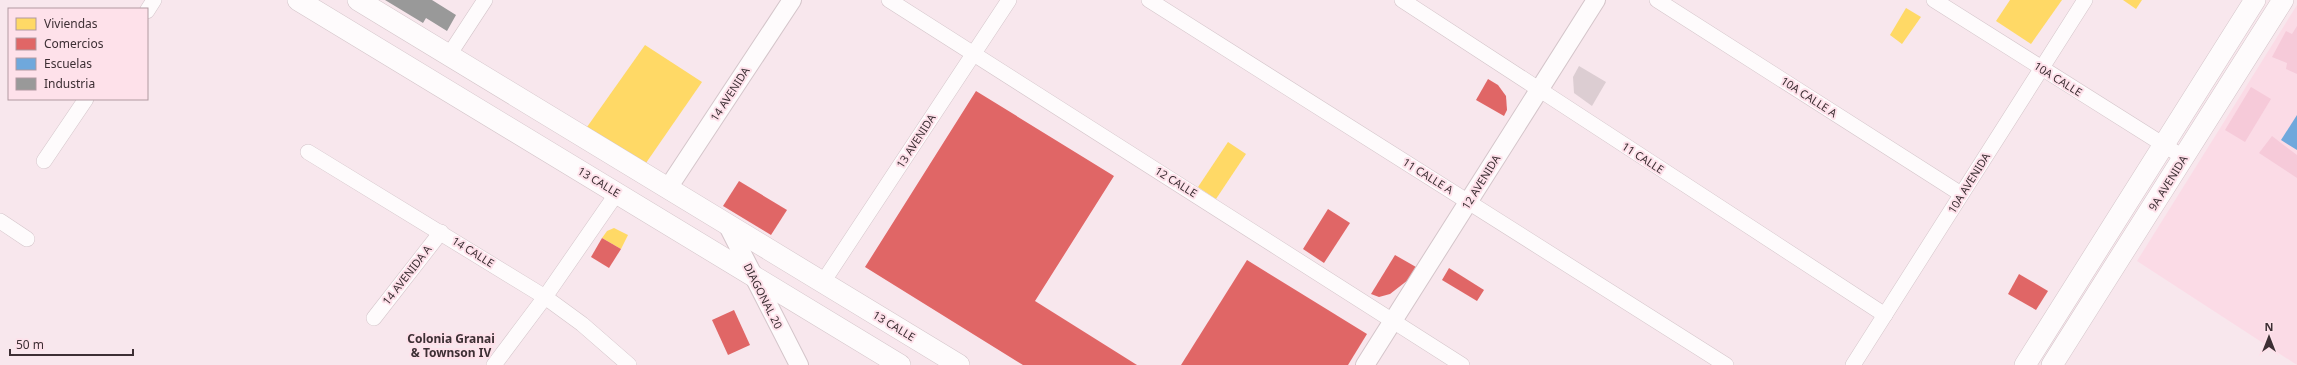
<svg xmlns="http://www.w3.org/2000/svg" width="2297" height="365" viewBox="0 0 2297 365" font-family="'Noto Sans',sans-serif">
	<style>
		.built { fill: #fbdbe6 }
		.green { fill: #f6cad9 }
		.homes { fill: #ffd966 }
		.shops { fill: #e06666 }
		.schools { fill: #6fa8dc }
		.industry { fill: #999 }
		.building { fill: #dccdd2 }
		.lines { fill: none; stroke-linecap: round; stroke-linejoin: round }
		.minor-casing { stroke: #d4c5ca; stroke-width: 16 }
		.tertiary-casing { stroke: #d4c5ca; stroke-width: 20 }
		.secondary-casing { stroke: #d4c5ca; stroke-width: 22 }
		.minor { stroke: #fefbfc; stroke-width: 15 }
		.tertiary { stroke: #fefbfc; stroke-width: 18 }
		.secondary { stroke: #fefbfc; stroke-width: 21 }
		.labels { text-anchor: middle; stroke-width: 4; stroke-linejoin: round; paint-order: stroke }
		.street-label { font-size: 11px; fill: #3d2f34; stroke: #fee1ea }
		.neighbourhood-label { font-size: 12px; font-weight: bold; fill: #3d2f34; stroke: #fee1ea }
	</style>
	<rect width="100%" height="100%" fill="#f8e7ed"/>
	<polygon class="built" points="2297,5 2297,365 2137,261"/>
	<g class="green">
		<polygon points="2297,26 2297,74 2286,69 2287,63 2272,57 2286,31 2292,34"/>
		<polygon points="2251,87 2271,99 2245,142 2225,130"/>
		<polygon points="2272,136 2297,155 2297,178 2259,153"/>
	</g>
	<g class="homes">
		<polygon points="2010,0 2062,0 2031,44 1996,21"/>
		<polygon points="2123,0 2142,0 2136,9"/>
		<polygon points="1906,8 1921,17 1902,44 1890,35"/>
		<polygon points="645,45 702,82 646,163 587,127"/>
		<polygon points="1228,142 1246,154 1216,199 1198,187"/>
		<polygon points="614,228 628,235 621,249 602,238 607,231"/>
	</g>
	<g class="shops">
		<polygon points="1488,79 1498,85 1506,96 1507,110 1504,116 1476,100"/>
		<polygon points="976,91 1114,176 1035,301 1137,365 1023,365 865,267"/>
		<polygon points="739,181 787,210 771,235 723,206"/>
		<polygon points="1328,209 1350,223 1324,263 1303,249"/>
		<polygon points="602,238 621,249 609,268 591,257"/>
		<polygon points="1395,255 1416,267 1408,280 1390,294 1379,297 1371,294"/>
		<polygon points="1247,260 1367,334 1348,365 1181,365"/>
		<polygon points="1449,268 1484,290 1477,301 1442,280"/>
		<polygon points="2019,274 2048,291 2036,310 2008,294"/>
		<polygon points="734,310 750,345 728,355 712,320"/>
	</g>
	<polygon class="schools" points="2297,115 2297,150 2281,140"/>
	<polygon class="industry" points="385,0 432,0 456,15 447,31 426,18 423,23"/>
	<polygon class="building" points="1579,66 1606,82 1592,106 1574,93 1573,77"/>
	<g class="lines">
		<g class="minor-casing">
			<g id="minor">
				<polyline points="889,0 1462,365"/>
				<polyline points="1149,0 1726,365"/>
				<polyline points="1402,0 1885,315"/>
				<polyline points="1657,0 1961,194"/>
				<polyline points="1934,0 2183,157"/>
				<polyline points="147,11 154,0"/>
				<polyline points="449,55 485,0"/>
				<polyline points="308,152 545,297 582,324 629,365"/>
				<polyline points="44,161 86,99"/>
				<polyline points="0,221 27,239"/>
				<polyline points="823,282 1009,0"/>
				<polyline points="374,318 441,232"/>
				<polyline points="494,365 545,297 617,193"/>
				<polyline points="1853,365 2085,0"/>
			</g>
		</g>
		<g class="tertiary-casing">
			<g id="tertiary">
				<polyline points="668,188 792,0"/>
				<polyline points="728,226 799,365"/>
				<polyline points="1365,365 1596,0"/>
			</g>
		</g>
		<g class="secondary-casing">
			<g id="secondary">
				<polyline points="298,0 900,365"/>
				<polyline points="358,0 959,365"/>
				<polyline points="2025,365 2255,0"/>
				<polyline points="2052,365 2283,0"/>
			</g>
		</g>
		<use href="#minor" class="minor"/>
		<use href="#tertiary" class="tertiary"/>
		<use href="#secondary" class="secondary"/>
	</g>
	<g class="labels">
		<g class="street-label">
			<text transform="translate(2058 79) rotate(32)" y="4">10A CALLE</text>
			<text transform="translate(730 94) rotate(-57)" y="4">14 AVENIDA</text>
			<text transform="translate(1809 97) rotate(33)" y="4">10A CALLE A</text>
			<text transform="translate(916 141) rotate(-57)" y="4">13 AVENIDA</text>
			<text transform="translate(1643 158) rotate(33)" y="4">11 CALLE</text>
			<text transform="translate(1428 176) rotate(32)" y="4">11 CALLE A</text>
			<text transform="translate(599 182) rotate(31)" y="4">13 CALLE</text>
			<text transform="translate(1176 182) rotate(32)" y="4">12 CALLE</text>
			<text transform="translate(1481 182) rotate(-58)" y="4">12 AVENIDA</text>
			<text transform="translate(1969 183) rotate(-58)" y="4">10A AVENIDA</text>
			<text transform="translate(2168 183) rotate(-58)" y="4">9A AVENIDA</text>
			<text transform="translate(473 252) rotate(32)" y="4">14 CALLE</text>
			<text transform="translate(407 275) rotate(-52)" y="4">14 AVENIDA A</text>
			<text transform="translate(763 296) rotate(63)" y="4">DIAGONAL 20</text>
			<text transform="translate(894 326) rotate(31)" y="4">13 CALLE</text>
		</g>
		<g class="neighbourhood-label">
			<text x="451" y="343">Colonia Granai<tspan x="451" dy="14">&amp; Townson IV</tspan></text>
		</g>
	</g>
	<rect x="8" y="8" width="140" height="92" fill="#fee1ea" stroke="#b19aa1"/>
	<rect x="16" y="18" width="20" height="12" fill="#ffd966" stroke="#b19aa1"/>
	<text x="44" y="28" font-size="12" fill="#3d2f34">Viviendas</text>
	<rect x="16" y="38" width="20" height="12" fill="#e06666" stroke="#b19aa1"/>
	<text x="44" y="48" font-size="12" fill="#3d2f34">Comercios</text>
	<rect x="16" y="58" width="20" height="12" fill="#6fa8dc" stroke="#b19aa1"/>
	<text x="44" y="68" font-size="12" fill="#3d2f34">Escuelas</text>
	<rect x="16" y="78" width="20" height="12" fill="#999999" stroke="#b19aa1"/>
	<text x="44" y="88" font-size="12" fill="#3d2f34">Industria</text>
	<g transform="translate(2269 337)" stroke="#fee1ea" stroke-width="3" paint-order="stroke">
	<path d="M0-3L7 15L0 10L-7 15Z" fill="#3d2f34"/>
	<text y="-6" font-size="11" font-weight="bold" text-anchor="middle" fill="#3d2f34">N</text>
	</g>
	<path d="M10 349v6h123v-6" fill="none" stroke="#3d2f34" stroke-width="2"/>
	<text x="16" y="349" font-size="12" fill="#3d2f34" stroke="#fee1ea" stroke-width="3" paint-order="stroke">50 m</text>
</svg>
